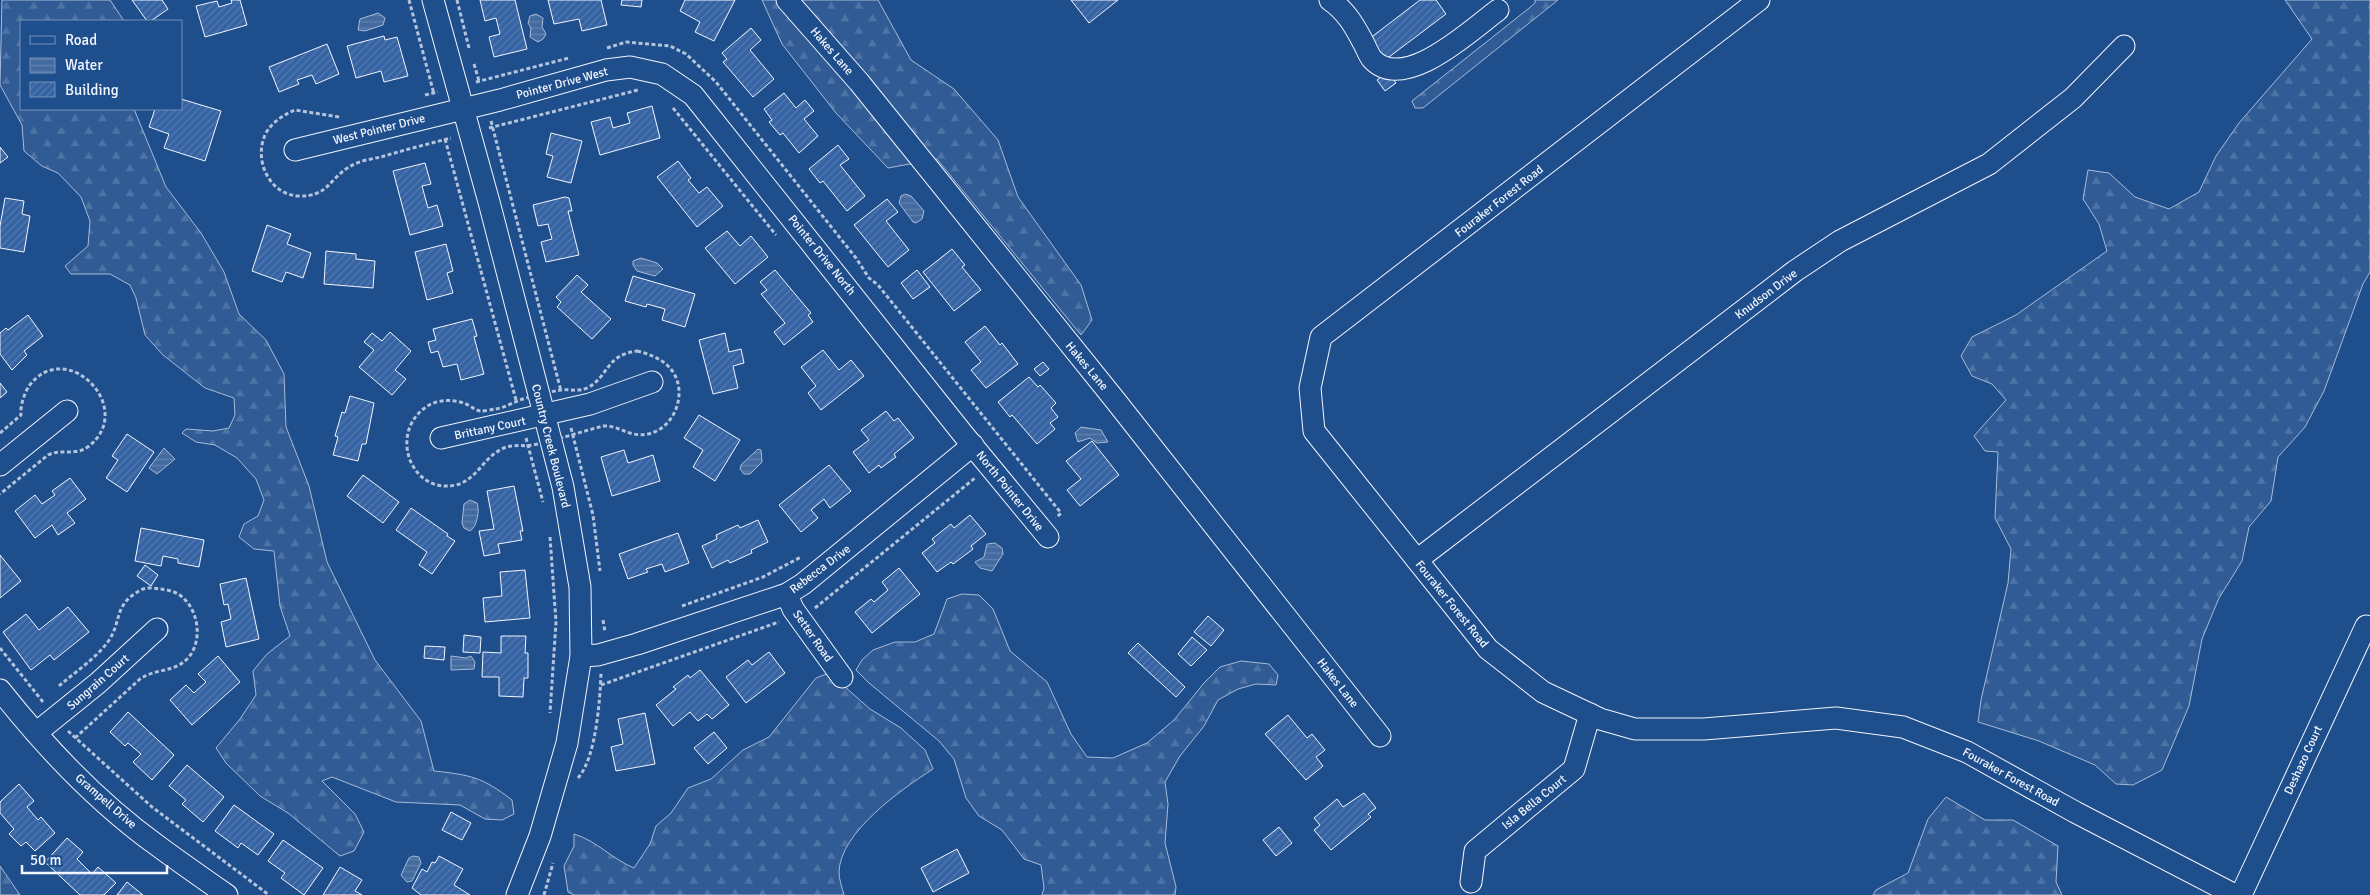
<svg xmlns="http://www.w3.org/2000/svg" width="2370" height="895" viewBox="0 0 2370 895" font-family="Signika,sans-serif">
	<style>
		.forest { fill: url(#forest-firs); stroke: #a8bbd7 }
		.water { fill: url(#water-rules); stroke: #a8bbd7 }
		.building { fill: url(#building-hatch); stroke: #f2f6ff }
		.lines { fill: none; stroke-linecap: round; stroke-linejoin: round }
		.minor-casing { stroke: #f2f6ff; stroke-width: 23 }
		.path { stroke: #b3c4dc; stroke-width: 3; stroke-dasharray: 4 2.5; stroke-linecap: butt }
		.minor { stroke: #1f4e8c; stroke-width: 21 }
		.labels { text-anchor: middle; stroke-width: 4; stroke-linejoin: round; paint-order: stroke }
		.street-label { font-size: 12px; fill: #f2f6ff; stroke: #1f4e8c }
	</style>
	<defs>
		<pattern id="forest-firs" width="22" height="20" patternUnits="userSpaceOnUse" patternTransform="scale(1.25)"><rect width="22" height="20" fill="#305b95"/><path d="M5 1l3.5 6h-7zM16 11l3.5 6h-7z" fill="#4e73a5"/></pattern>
		<pattern id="water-rules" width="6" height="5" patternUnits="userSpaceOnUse" patternTransform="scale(1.25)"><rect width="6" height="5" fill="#446ba0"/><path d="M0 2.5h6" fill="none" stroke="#5f81ae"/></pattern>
		<pattern id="building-hatch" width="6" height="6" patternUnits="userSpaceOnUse" patternTransform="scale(1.25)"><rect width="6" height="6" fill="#3563a3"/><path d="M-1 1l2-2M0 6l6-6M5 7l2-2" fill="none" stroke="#537ab1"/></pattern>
	</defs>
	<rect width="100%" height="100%" fill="#1f4e8c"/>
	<g class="forest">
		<path d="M2 0H110L124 21H21V109H134L166 187 201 233 224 272 239 314 266 340 284 374 286 427 309 486 327 562 375 660 421 721 434 771C471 775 482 777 512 800L514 814 502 820 485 819 460 805 396 802 332 777 322 781 355 814 364 832 354 851 340 856 288 813 260 796 226 763 216 748 240 719 256 695 253 671 267 654 290 636 280 606 274 551 254 549 239 537 244 524 258 516 264 500 256 479 237 458 215 445 196 442 182 433 186 429 213 431 229 428 235 415 234 398 205 388 163 355 145 335 136 298 130 285 110 274H71L65 266 88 246 90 221 81 197 58 173 42 166 24 151 22 125 0 85Z"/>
		<polygon points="762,0 878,0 911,60 954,89 998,140 1018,197 1081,285 1092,320 1081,335 937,159 888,168 836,113 782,44"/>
		<polygon points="1535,0 1558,0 1423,108 1415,108 1412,101 1528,9 1535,3"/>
		<polygon points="2285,0 2370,0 2370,272 2363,284 2324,391 2305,427 2278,457 2271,501 2249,527 2242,561 2219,598 2202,639 2189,706 2162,770 2133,785 2116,784 2095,765 2039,741 1978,722 1981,700 2008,583 2011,549 1995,518 1998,452 1985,451 1974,436 2006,400 1992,384 1972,376 1961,356 1972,337 2016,315 2107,251 2099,224 2083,199 2088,170 2109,173 2135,197 2169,209 2199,192 2216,156 2239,123 2312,39"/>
		<polygon points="962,594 979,595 993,609 1010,651 1047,682 1071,734 1087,757 1113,758 1147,743 1174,720 1204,683 1220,667 1241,661 1269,664 1278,675 1276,685 1256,684 1238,689 1218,700 1204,726 1180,756 1165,782 1168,804 1165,843 1176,887 1175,895 1042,895 1044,888 1041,865 1024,859 1002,830 979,816 966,798 954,759 939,741 869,683 856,670 862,660 873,650 895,642 915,642 934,634 947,599"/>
		<path d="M829 673 870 709 901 728 925 750 933 769C902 789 840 832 839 872 839 879 842 888 844 895H574L568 892 564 866 574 846V834C597 841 612 859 634 868L650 844 656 826 671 813 688 788 711 779 743 750 769 737 816 678Z"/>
		<polygon points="1946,797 1985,820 2013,820 2058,846 2056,882 2062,895 1873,895 1876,890 1908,873 1928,819"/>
		<polygon points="0,866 20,895 0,895"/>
	</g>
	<g class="water">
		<polygon points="378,13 385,18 383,25 365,31 358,30 360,19"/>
		<polygon points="536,14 543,18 542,27 546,34 543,39 538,42 530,37 531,28 528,23 530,16"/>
		<polygon points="905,194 911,196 924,211 922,219 916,223 913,222 899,203 901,196"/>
		<polygon points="641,258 657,263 663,269 655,276 637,271 633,265 633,261"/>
		<polygon points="1081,427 1101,430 1108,442 1097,443 1090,438 1078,442 1075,433"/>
		<polygon points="164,448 175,459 157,474 149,468"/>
		<polygon points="758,449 761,450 762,462 750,474 744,474 740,469 741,465"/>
		<path d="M470 500 477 503C480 510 477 527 470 531L464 528 462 523 464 504Z"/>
		<polygon points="995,543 1002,548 1003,554 992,571 980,568 975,562 984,557 987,544"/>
		<polygon points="451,656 466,658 471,656 475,662 474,669 451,670"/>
		<polygon points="413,856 419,857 421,863 412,881 407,882 401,875 409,858"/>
	</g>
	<g class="building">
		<polygon points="132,0 162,0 168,9 151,21 147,21"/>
		<polygon points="231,0 240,0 247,25 205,37 196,6 217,1 219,7 232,3"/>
		<polygon points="480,0 515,0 527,49 494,57 489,37 500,34 496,18 485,21"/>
		<polygon points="548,0 601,0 607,25 582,31 579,19 554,24"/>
		<polygon points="622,0 642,0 641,7 621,5"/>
		<polygon points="685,0 735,0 714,41 695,32 700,22 680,11"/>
		<polygon points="1071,0 1118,0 1089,23"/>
		<polygon points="1420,0 1436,0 1446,14 1385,60 1369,39"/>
		<polygon points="751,28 761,40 750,50 774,79 753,97 723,62 727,59 722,53"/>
		<polygon points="384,36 385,40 397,37 408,76 384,82 381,71 356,78 347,46"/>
		<polygon points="327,44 339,74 316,84 312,75 297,80 299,84 279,92 269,67"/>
		<polygon points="1388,72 1396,83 1385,91 1377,80"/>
		<polygon points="784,93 796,108 805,100 814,111 804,119 818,136 799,153 783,133 780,135 769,122 772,120 764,109"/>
		<polygon points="181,99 221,111 205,161 164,148 169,134 149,127 155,109 181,109"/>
		<polygon points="652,106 660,138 600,155 591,122 610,117 613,128 630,123 627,113"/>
		<polygon points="551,133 582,141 571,183 547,177 553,156 546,154"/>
		<polygon points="838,145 849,159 840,165 865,196 847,211 823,181 820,183 809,169"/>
		<polygon points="0,147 8,157 0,163"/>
		<polygon points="678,161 691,178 688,180 699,193 707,187 723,206 697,227 657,177"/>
		<polygon points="425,163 431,184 422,186 428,208 437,205 443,226 410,235 393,171"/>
		<polygon points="565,197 569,198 572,211 568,211 579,255 546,262 541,242 552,239 548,224 538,226 533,205"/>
		<polygon points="5,198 24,201 22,214 30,216 24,252 0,248 0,226"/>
		<polygon points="887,199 898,212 886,221 909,250 888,267 854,225"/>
		<polygon points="267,225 291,234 287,244 311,253 303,278 286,272 282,282 252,271"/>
		<polygon points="727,231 740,246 751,236 768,257 735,284 705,248"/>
		<polygon points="446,244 453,271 447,273 453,293 427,300 415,252"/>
		<polygon points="952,249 965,265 962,267 981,290 954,311 923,272"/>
		<polygon points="326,251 356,254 356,259 375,261 373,288 324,284"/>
		<polygon points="775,270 811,313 808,315 813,322 784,345 774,332 785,323 761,294 767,290 760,282"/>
		<polygon points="917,270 930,287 913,299 901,283"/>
		<polygon points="577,275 588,285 581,292 611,319 592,339 557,307 561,302 556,297"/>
		<polygon points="633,276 695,294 685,327 662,320 665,309 647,304 646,307 625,301"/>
		<polygon points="28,315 43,336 24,351 27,355 12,370 0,354 0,333 6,328 8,330"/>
		<polygon points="472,319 477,336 474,337 484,374 461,380 457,364 443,367 438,351 431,353 428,342 436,340 433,329"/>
		<polygon points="985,326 1000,345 1002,343 1018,364 986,388 971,370 981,362 965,342"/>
		<polygon points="390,332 411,351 395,370 406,379 392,395 359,367 374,350 364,342 372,333 382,341"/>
		<polygon points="725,333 729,352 741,349 744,363 733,366 738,388 713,394 699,340"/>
		<polygon points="823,350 839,370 851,360 864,376 821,410 808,393 816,386 801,367"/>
		<polygon points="1043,362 1049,369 1040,376 1034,369"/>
		<polygon points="1029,377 1038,387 1040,385 1056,403 1051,408 1058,417 1050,423 1055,429 1037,444 1012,415 1010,417 998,402"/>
		<polygon points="0,383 7,392 0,398"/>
		<polygon points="350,396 374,403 366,444 362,444 358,461 333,455 338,437 335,436 342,412 345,413"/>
		<polygon points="886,411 894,421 898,418 914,438 894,454 896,457 881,468 879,465 869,473 853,452 869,440 861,430"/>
		<polygon points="699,415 740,440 715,481 693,467 703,450 684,438"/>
		<polygon points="127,434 154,452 127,492 106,478 118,460 112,456"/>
		<polygon points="1092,441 1119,475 1080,506 1067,490 1081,479 1066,461"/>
		<polygon points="624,450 628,463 653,455 660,481 612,496 601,457"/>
		<polygon points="829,465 851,491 830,508 824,499 811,510 818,518 801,532 779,505"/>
		<polygon points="363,475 399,502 383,523 347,496"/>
		<polygon points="70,478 86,499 67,513 75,523 58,535 52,525 35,538 15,511 35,495 42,504 55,495 52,491"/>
		<polygon points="514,486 523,531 520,531 522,540 498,544 500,553 484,556 479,531 494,529 487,491"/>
		<polygon points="411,508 448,534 447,536 455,541 432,574 419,565 427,552 396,530"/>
		<polygon points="970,515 986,534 971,546 973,549 953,564 951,562 937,572 922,553 935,543 932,539 951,524 954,528"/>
		<polygon points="758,520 768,542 751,550 752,553 730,563 728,560 712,568 702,546 717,539 716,535 738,525 740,528"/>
		<polygon points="141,528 204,540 199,567 178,563 178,559 163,556 161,566 135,561"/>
		<polygon points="678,533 689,563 665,572 662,564 646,569 648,572 628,579 619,554"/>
		<polygon points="0,555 21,581 0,598"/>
		<polygon points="145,565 158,575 151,586 137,576"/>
		<polygon points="899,568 920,594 872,633 855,612 871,599 874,602 888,590 882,582"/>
		<polygon points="525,570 530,618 485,622 483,598 502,596 500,572"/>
		<polygon points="246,578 259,639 226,647 221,622 231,619 228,604 224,605 220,584"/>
		<polygon points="68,607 89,632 54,660 50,655 31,670 3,632 26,614 39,630"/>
		<polygon points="1208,616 1224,630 1211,646 1194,632"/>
		<polygon points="464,635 481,637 480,653 463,652"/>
		<polygon points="501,636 526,636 525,653 528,653 528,678 524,678 523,697 499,696 499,677 482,677 483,652 501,653"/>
		<polygon points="1192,637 1207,650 1191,666 1178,654"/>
		<polygon points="1138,643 1185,687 1176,697 1128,653"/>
		<polygon points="425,646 445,647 444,660 424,658"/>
		<polygon points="769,652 785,673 746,703 726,677 748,660 752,665"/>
		<polygon points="218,656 240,682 192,725 170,700 186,685 194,693 206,682 198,674"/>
		<polygon points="700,670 729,705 712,719 707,714 698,721 690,712 673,726 656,705 676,689 673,687 688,675 690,678"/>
		<polygon points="128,712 174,755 152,780 133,762 141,754 128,743 125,746 110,732"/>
		<polygon points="645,713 655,764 616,771 611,747 623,744 618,719"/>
		<polygon points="1288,715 1307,738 1312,734 1325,750 1316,757 1323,766 1306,780 1265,734"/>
		<polygon points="714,732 727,748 708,764 694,748"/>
		<polygon points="187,765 224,797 203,822 182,804 186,800 169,786"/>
		<polygon points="19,784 34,801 27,807 38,820 41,817 55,833 35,851 26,842 21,846 9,834 14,829 0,813 0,802"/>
		<polygon points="1364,793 1376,808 1368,814 1371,817 1331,850 1314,830 1320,825 1314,818 1337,799 1343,807"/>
		<polygon points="234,805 274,834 258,855 241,843 238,848 215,831"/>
		<polygon points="451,812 471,823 462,840 442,830"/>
		<polygon points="1279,827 1292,843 1276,856 1263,840"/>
		<polygon points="67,838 83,852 77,859 92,874 98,867 116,883 104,895 80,895 45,862"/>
		<polygon points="283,840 323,868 304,895 281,878 285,873 268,861"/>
		<polygon points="957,849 969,873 933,892 921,868"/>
		<polygon points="439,856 463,869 454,885 470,895 421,895 412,888 422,869 427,872 432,862 435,863"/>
		<polygon points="340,867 362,880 355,891 362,895 323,895"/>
		<polygon points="127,882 143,895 117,895"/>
	</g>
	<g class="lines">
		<g class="minor-casing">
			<g id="minor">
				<polyline points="433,0 489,202 563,487 580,587 581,656 567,743 540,836 517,895"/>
				<polyline points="787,0 859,82 1115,400 1380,736"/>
				<path d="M1330 0C1346 11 1354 25 1363 42 1366 47 1368 54 1372 59 1404 94 1472 29 1498 10"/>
				<polyline points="1759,0 1321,337 1310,388 1314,431 1488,649 1543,692 1600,719 1635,729 1704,729 1836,718 1903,727 1967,752 2075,812 2235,895"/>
				<polyline points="295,150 500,100 606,70 630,67 662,74 693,95 963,434 1048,537"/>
				<polyline points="441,438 590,404 652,382"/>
				<polyline points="0,465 67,411"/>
				<polyline points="1417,560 1795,271 1840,241 1989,164 2073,98 2124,46"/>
				<polyline points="787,594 793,609 842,677"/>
				<polyline points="581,656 598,655 637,644 787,594 803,584 973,445"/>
				<path d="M0 690C46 748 98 803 158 846 181 863 204 879 227 895"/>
				<polyline points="36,733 98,683 157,629"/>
				<polyline points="1471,882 1475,851 1574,769 1590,714"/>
				<polyline points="2241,895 2366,626"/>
			</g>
		</g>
		<g class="path">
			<polyline points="409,0 434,94"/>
			<polyline points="457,0 469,48"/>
			<polyline points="607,48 626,42 670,46 686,54 716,82 856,258 869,278 878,285 1061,513 1056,518"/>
			<polyline points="474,64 479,81"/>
			<polyline points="476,82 569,58"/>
			<polyline points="425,95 438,92"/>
			<polyline points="673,108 776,235"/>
			<path d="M339 117 295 110C285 114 272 122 266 133 253 158 268 194 298 196 328 197 328 180 349 167 358 161 371 159 381 157 404 150 428 144 451 138"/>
			<polyline points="491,121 561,391"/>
			<polyline points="489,128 638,90"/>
			<polyline points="445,139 516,400"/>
			<path d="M637 351C649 354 660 358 668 366 690 387 677 428 648 434 629 438 619 425 603 426 580 432 557 440 533 445 522 447 511 443 500 450 483 459 476 480 456 485 411 495 388 433 426 407 437 399 454 399 466 404 471 406 475 410 480 411 484 411 491 410 495 409 504 408 512 403 520 400 532 396 548 392 561 390 570 389 578 392 587 388 609 377 605 355 637 351Z"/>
			<polyline points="571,428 593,515 600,571"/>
			<path d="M0 433 21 415C20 406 24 394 29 386 66 336 137 408 89 446 75 457 62 448 48 455L0 494"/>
			<polyline points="526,438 543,502"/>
			<polyline points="550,537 556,622 550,713"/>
			<polyline points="682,606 763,577 801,557"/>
			<polyline points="815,608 975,478"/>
			<polyline points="603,620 605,632"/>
			<polyline points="0,648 43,702"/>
			<polyline points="601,685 779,622"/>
			<path d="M59 686C75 672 95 659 107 643 123 622 112 605 141 590 146 587 154 588 160 589 167 590 175 591 181 596 199 610 203 641 188 658 174 673 156 668 140 679L75 738"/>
			<polyline points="68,731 152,807 269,895"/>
			<path d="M578 778C596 758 600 700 601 673"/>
			<polyline points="544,895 553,863"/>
		</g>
		<use href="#minor" class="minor"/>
	</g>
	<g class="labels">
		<g class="street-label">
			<text transform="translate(832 51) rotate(49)" y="4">Hakes Lane</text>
			<text transform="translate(562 83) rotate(-15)" y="4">Pointer Drive West</text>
			<text transform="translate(379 129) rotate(-14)" y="4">West Pointer Drive</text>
			<text transform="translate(1499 201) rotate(-38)" y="4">Fouraker Forest Road</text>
			<text transform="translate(822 255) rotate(51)" y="4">Pointer Drive North</text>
			<text transform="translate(1766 294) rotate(-37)" y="4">Knudson Drive</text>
			<text transform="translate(1087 366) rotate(50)" y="4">Hakes Lane</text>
			<text transform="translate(490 428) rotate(-12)" y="4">Brittany Court</text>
			<text transform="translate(551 446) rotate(76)" y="4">Country Creek Boulevard</text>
			<text transform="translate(1010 491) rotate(51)" y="4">North Pointer Drive</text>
			<text transform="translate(820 569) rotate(-37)" y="4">Rebecca Drive</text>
			<text transform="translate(1452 604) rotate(51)" y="4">Fouraker Forest Road</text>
			<text transform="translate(813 636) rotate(55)" y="4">Setter Road</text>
			<text transform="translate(98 682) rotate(-41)" y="4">Sungrain Court</text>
			<text transform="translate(1338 683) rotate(52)" y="4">Hakes Lane</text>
			<text transform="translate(2303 760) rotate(-65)" y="4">Deshazo Court</text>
			<text transform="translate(2011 777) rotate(29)" y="4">Fouraker Forest Road</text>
			<text transform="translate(106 801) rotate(41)" y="4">Grampell Drive</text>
			<text transform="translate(1534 802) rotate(-39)" y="4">Isla Bella Court</text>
		</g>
	</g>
	<rect x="20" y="20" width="162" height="90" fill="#1f4e8c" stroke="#7391ba"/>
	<rect x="30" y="36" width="25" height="8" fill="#1f4e8c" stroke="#7391ba"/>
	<text x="65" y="45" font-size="15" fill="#f2f6ff">Road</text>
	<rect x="30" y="58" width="25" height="15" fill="url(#water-rules)" stroke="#7391ba"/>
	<text x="65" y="70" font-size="15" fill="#f2f6ff">Water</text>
	<rect x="30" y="82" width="25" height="15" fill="url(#building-hatch)" stroke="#7391ba"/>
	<text x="65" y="95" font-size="15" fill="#f2f6ff">Building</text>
	<path d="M22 865v8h145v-8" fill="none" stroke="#f2f6ff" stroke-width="2.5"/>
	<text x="30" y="865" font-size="15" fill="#f2f6ff" stroke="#1f4e8c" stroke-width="4" paint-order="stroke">50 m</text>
</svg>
